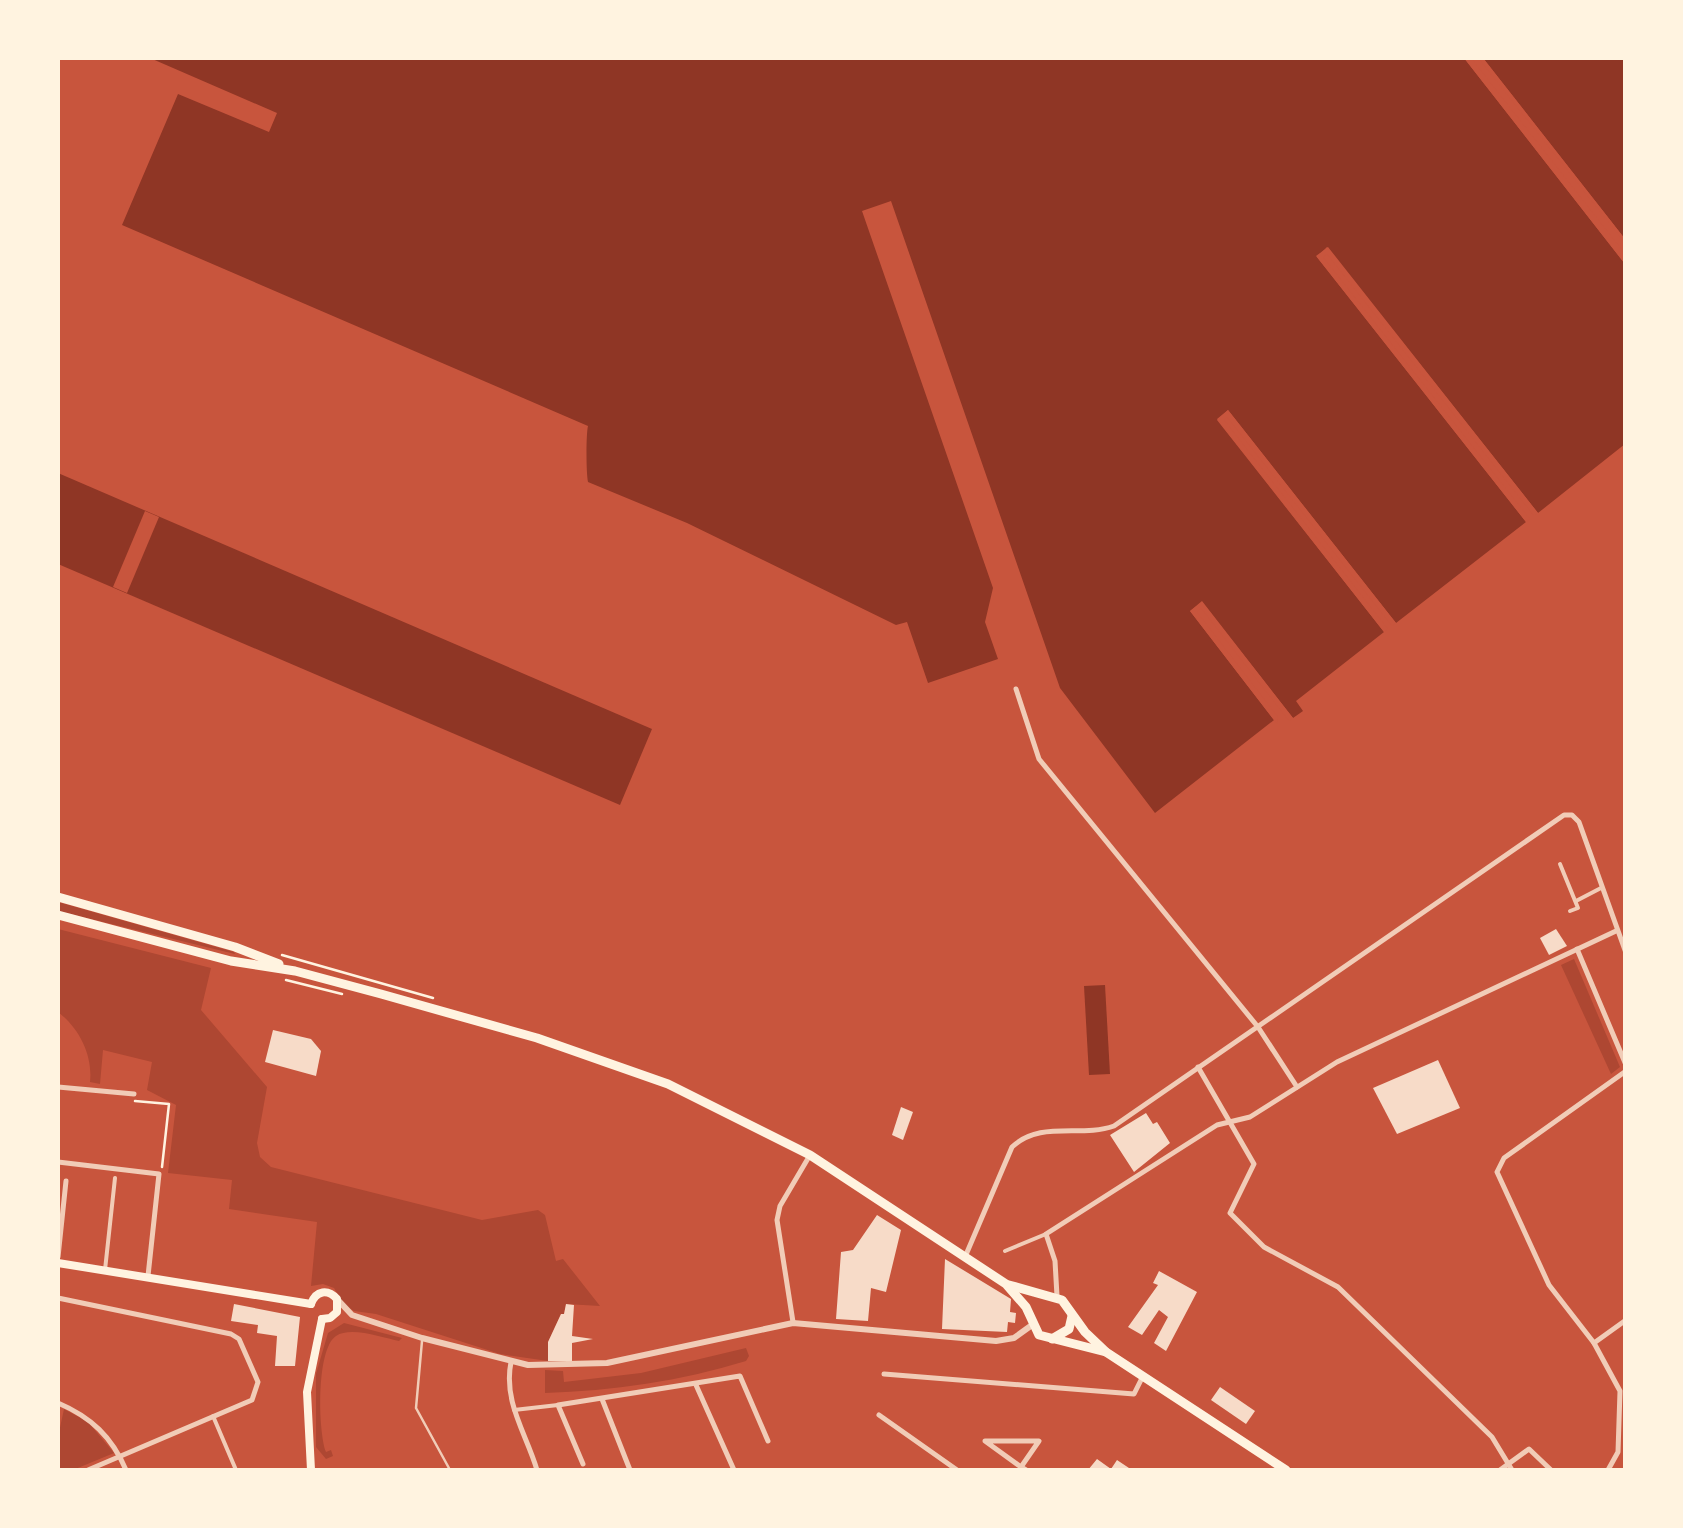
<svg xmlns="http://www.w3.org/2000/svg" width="1683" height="1528" viewBox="0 0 1683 1528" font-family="Jost,sans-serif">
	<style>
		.green { fill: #ae4732 }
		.water { fill: #8f3625 }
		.pier { fill: #c8553d }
		.building { fill: #f7dbc8 }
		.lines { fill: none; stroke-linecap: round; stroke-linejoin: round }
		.path { stroke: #fff3e0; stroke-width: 2.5 }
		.service { stroke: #f1ccb7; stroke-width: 2.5 }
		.pedestrian { stroke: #f1ccb7; stroke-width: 4 }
		.minor { stroke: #f1ccb7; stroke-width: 5 }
		.tertiary { stroke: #f1ccb7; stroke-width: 6 }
		.secondary { stroke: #fff3e0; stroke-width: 8 }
		.primary { stroke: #fff3e0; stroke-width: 9 }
	</style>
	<rect width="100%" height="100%" fill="#c8553d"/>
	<g class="green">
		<polygon points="58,902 234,952 235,954 58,911"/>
		<path d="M58 929 211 968 201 1010 267 1087 257 1143 260 1157 271 1167 482 1220 538 1210 545 1215 556 1261 563 1259 600 1306 566 1304 564 1314H561L548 1342V1361L500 1354 376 1314 354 1311 344 1305 334 1288 323 1284 311 1286 317 1222 229 1209 232 1180 168 1173 176 1105 147 1090 152 1062 103 1050 100 1084 90 1082C93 1055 79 1028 58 1012Z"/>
		<polygon points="1574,959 1620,1067 1611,1074 1561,965"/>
		<path d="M344 1323 402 1338 399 1341C383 1338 351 1326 336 1336 316 1349 318 1431 326 1452L331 1450 333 1456 326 1459 316 1447V1374L328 1333Z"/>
		<path d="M746 1348 749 1356 746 1361C681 1381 612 1391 545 1393V1370L563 1371 564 1382 641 1373Z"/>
		<polygon points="64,1409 88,1422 114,1453 73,1470 58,1470 58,1437"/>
	</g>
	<g class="water">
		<path d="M150 58H1464L1625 264V444L1538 513 1327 247 1317 257 1526 522 1396 623 1228 410 1217 420 1384 632 1296 701 1303 711 1293 718 1202 602 1190 611 1274 720 1155 813 1060 688 891 201 862 211 993 588 985 622 998 659 928 683 907 622 896 625 687 523 588 482C586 472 586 434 588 426L122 225 178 94 269 132 277 113Z"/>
		<polygon points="1483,58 1625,58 1625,239"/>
		<polygon points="58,473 652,729 620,805 58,564"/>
		<polygon points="1105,985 1110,1074 1089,1075 1084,986"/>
	</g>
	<g class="pier">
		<polygon points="1464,58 1471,58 1626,255 1625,264"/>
		<polygon points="1478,58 1483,58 1625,239 1626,244"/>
		<polygon points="1328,247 1538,513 1534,516 1327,254 1323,257 1530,519 1526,522 1316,256"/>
		<polygon points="1228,410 1396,623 1392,626 1227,417 1224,420 1388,629 1384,632 1217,419"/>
		<polygon points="145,511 159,517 127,593 113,587"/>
		<polygon points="1202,601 1293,718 1289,721 1201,608 1197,612 1278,717 1277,724 1190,611"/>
	</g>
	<g class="building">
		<polygon points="1556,929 1567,946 1549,955 1540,938"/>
		<polygon points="273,1030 311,1039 321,1051 316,1076 265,1062"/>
		<polygon points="1438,1060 1460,1108 1397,1134 1373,1088"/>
		<polygon points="901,1107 913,1112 903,1140 892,1135"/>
		<polygon points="1146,1113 1153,1124 1157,1122 1170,1143 1134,1172 1110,1135"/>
		<polygon points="877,1215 901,1230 886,1292 871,1288 868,1321 836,1319 841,1252 853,1250"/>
		<polygon points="945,1259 1011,1299 1010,1312 1016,1313 1015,1323 1008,1322 1007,1332 942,1329"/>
		<polygon points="1159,1271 1197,1292 1166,1351 1154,1343 1168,1317 1159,1310 1142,1335 1128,1327 1158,1285 1153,1283"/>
		<polygon points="234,1304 300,1317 295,1366 275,1366 277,1336 257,1333 258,1325 231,1321"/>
		<polygon points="566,1304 574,1305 572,1336 593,1339 572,1343 572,1361 548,1361 548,1342 561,1314 564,1314"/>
		<polygon points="1220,1387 1255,1411 1246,1424 1211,1400"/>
		<polygon points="1097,1459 1111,1469 1117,1460 1132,1470 1088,1470"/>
	</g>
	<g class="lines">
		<g class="path">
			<polyline points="282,955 433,998"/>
			<polyline points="286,980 342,994"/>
			<polyline points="135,1101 169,1104 162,1167"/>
		</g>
		<polyline class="service" points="422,1341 416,1408 450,1470"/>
		<g class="pedestrian">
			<polyline points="1560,864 1578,908 1570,911"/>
			<polyline points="1576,901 1601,888"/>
			<polyline points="1005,1251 1046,1234"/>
			<polyline points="105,1270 115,1178"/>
			<polyline points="514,1410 558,1405"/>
			<polyline points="213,1416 236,1470"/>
		</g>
		<g class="minor">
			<polyline points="1016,689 1039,759 1258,1027 1297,1087"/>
			<polyline points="1577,949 1626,1065"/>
			<polyline points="1198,1067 1254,1164 1230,1213 1264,1247 1338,1287 1492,1437 1512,1470"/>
			<polyline points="58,1087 134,1094"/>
			<polyline points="58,1162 159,1174 148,1276"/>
			<polyline points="58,1257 66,1181"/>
			<path d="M965 1257 1012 1147C1041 1120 1080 1138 1114 1126L1564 815H1572L1579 822 1626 953"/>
			<polyline points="1057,1296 1055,1261 1046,1234 1217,1125 1250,1117 1337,1062 1616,931"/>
			<polyline points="58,1298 231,1334 239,1339 258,1382 252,1400 88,1470"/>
			<polyline points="793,1322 777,1220 780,1206 810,1155"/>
			<polyline points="1594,1343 1626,1320"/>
			<path d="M511 1362C503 1402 526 1433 537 1470"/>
			<polyline points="884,1374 1134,1394 1142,1378"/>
			<polyline points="696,1385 734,1470"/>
			<polyline points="602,1399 630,1470"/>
			<path d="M58 1403C91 1417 112 1437 126 1470"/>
			<polyline points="879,1415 957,1470"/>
			<polyline points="583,1464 558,1405 740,1376 768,1441"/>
			<polyline points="1021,1467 1039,1441 985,1441 1021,1467 1026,1470"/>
			<polyline points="1500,1470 1529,1449 1551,1470"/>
			<polyline points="1608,1470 1618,1452 1620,1391 1594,1343 1549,1285 1497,1172 1504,1158 1626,1071"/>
		</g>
		<polyline class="tertiary" points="337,1299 352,1315 422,1338 528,1365 607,1363 793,1323 996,1341 1014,1338 1032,1325"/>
		<g class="secondary">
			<polyline points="58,1263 311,1304"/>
			<path d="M311 1304C316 1290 328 1289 337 1299V1312L330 1318 322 1319"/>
			<polyline points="311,1470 307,1392 322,1319"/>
		</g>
		<g class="primary">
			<polyline points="58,897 235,947 279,964"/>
			<polyline points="58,915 231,961 295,971 381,994 537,1038 668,1084 810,1155 1006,1284 1026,1307 1039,1335 1106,1352"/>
			<polyline points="1009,1285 1062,1300 1085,1332 1106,1352 1286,1470"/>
			<polyline points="1052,1339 1069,1329 1072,1316"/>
		</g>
	</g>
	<rect width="1683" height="1528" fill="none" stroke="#fff3e0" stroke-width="120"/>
</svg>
